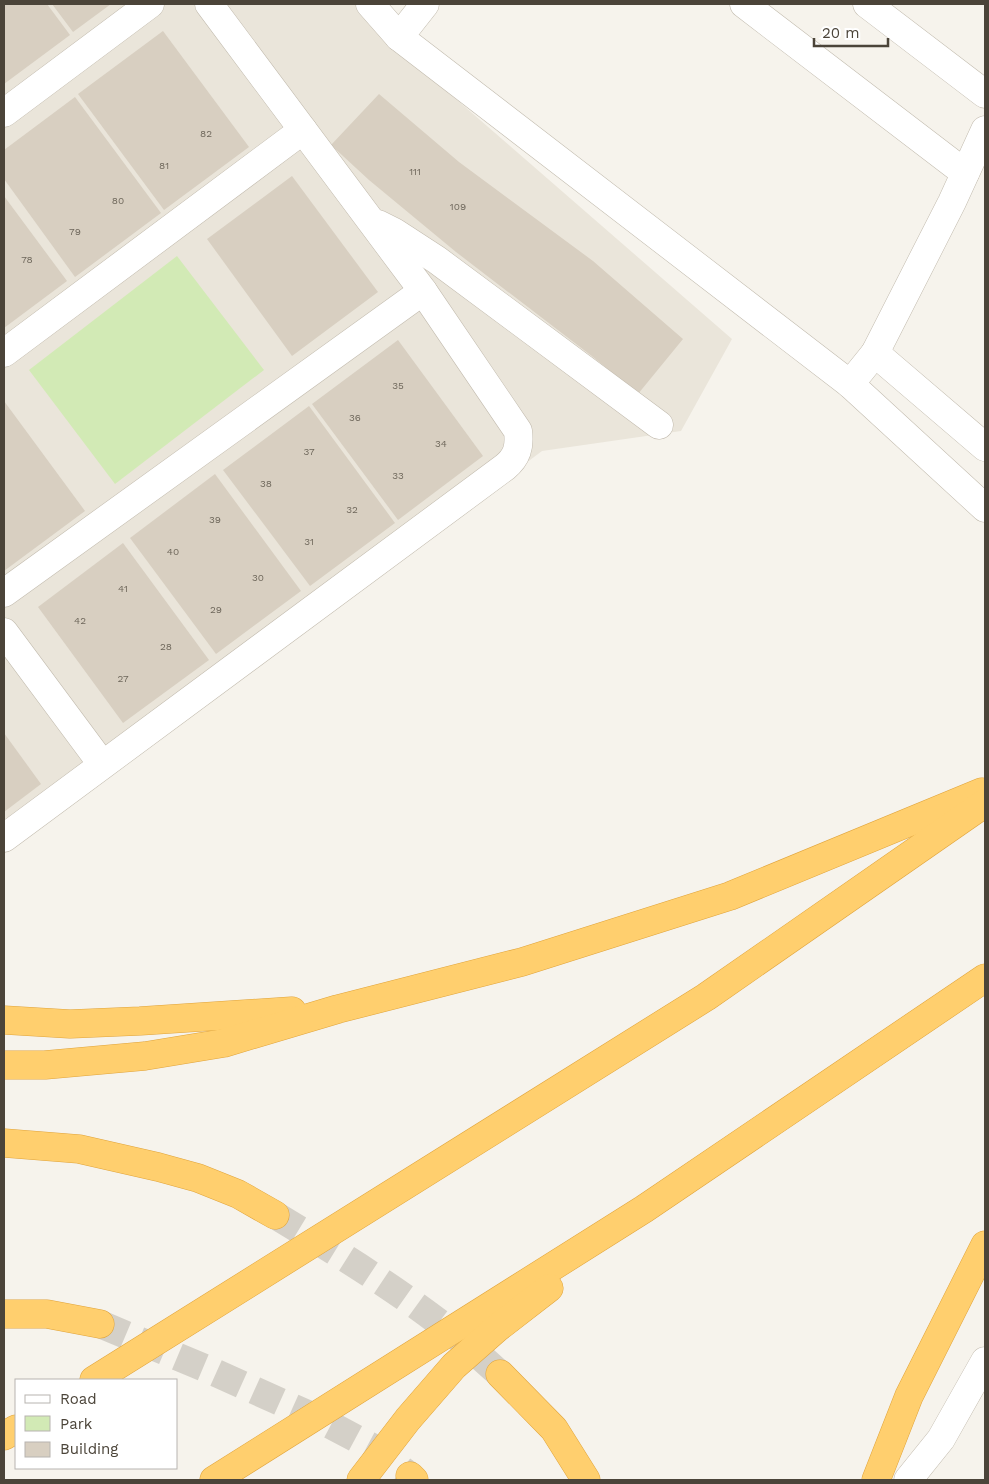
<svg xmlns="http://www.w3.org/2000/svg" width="989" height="1484" viewBox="0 0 989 1484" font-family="'Work Sans',sans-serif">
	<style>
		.residential { fill: #eae5da }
		.green { fill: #d2eab5 }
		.building { fill: #d8cfc1 }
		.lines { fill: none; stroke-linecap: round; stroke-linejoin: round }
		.highway-tunnel { stroke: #d4d0c8; stroke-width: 28; stroke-dasharray: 28 14; stroke-linecap: butt }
		.minor-casing { stroke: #c2bbae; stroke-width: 29 }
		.highway-casing { stroke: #e0a43c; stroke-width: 29 }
		.minor { stroke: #fff; stroke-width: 28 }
		.highway { stroke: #ffcf6e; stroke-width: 28 }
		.labels { text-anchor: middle; stroke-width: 4.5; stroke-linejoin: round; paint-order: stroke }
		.number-label { font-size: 10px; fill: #6e675b }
	</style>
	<rect width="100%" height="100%" fill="#f6f3ec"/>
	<polygon class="residential" points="4,4 356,4 388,40 732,339 681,431 542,451 4,854"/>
	<polygon class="green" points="177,256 264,370 115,484 29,370"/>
	<g class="building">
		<polygon points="4,4 47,4 70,35 4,84"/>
		<polygon points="52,4 111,4 73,32"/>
		<polygon points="163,31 249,147 164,210 78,94"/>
		<polygon points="379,94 459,162 593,261 683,339 638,394 593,357 456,252 369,180 331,145"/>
		<polygon points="75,97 161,213 75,277 4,179 4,150"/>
		<polygon points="292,176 378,292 292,356 207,239"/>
		<polygon points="4,196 67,281 4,328"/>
		<polygon points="398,340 483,456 398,520 312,404"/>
		<polygon points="4,401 85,511 4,571"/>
		<polygon points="309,406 395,523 310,586 223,470"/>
		<polygon points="215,474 301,591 216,654 130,538"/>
		<polygon points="123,543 209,660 123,723 38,607"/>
		<polygon points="4,733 41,784 4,812"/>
	</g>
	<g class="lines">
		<g class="highway-tunnel">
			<path d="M275 1215C338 1253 402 1292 460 1339 474 1350 487 1363 500 1374"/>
			<polyline points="100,1324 207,1369 323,1421 372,1447 410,1476"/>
		</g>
		<g class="minor-casing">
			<g id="minor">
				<polyline points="370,4 399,37 850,384 985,508"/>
				<polyline points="744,4 965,173"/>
				<polyline points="867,4 985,94"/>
				<polyline points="399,37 425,4"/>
				<polyline points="4,113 150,4"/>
				<polyline points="378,224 394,232 437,260 659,425"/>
				<polyline points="4,353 303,130"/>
				<polyline points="875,353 985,447"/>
				<polyline points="850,384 875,353 952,202 985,130"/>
				<polyline points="4,593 423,291"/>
				<polyline points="4,632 102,764"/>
				<path d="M4 838 505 467C517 457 520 447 518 431L423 291 209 4"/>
				<polyline points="908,1480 941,1439 985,1361"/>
			</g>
		</g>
		<g class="highway-casing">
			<g id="highway">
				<polyline points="4,1020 70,1024 140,1021 292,1011"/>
				<polyline points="4,1065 45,1065 145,1056 224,1043 338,1009 522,962 730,896 982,792"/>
				<polyline points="4,1143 79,1149 158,1167 198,1178 238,1194 275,1215"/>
				<polyline points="4,1314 47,1314 100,1324"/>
				<polyline points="500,1374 554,1429 586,1480"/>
				<polyline points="94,1380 706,997 985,803"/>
				<polyline points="4,1436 16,1429"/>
				<polyline points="410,1476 414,1480"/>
				<polyline points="214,1480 644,1209 985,978"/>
				<polyline points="361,1480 408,1419 454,1366 496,1329 549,1288"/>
				<polyline points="876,1480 909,1396 985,1245"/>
			</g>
		</g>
		<use href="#minor" class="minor"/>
		<use href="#highway" class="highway"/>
	</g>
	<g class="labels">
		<g class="number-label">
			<text x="206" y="137">82</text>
			<text x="164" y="169">81</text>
			<text x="415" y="175">111</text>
			<text x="118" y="204">80</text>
			<text x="458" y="210">109</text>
			<text x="75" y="235">79</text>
			<text x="27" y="263">78</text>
			<text x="398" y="389">35</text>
			<text x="355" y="421">36</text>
			<text x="441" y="447">34</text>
			<text x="309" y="455">37</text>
			<text x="398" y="479">33</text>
			<text x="266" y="487">38</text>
			<text x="352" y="513">32</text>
			<text x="215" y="523">39</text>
			<text x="309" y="545">31</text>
			<text x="173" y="555">40</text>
			<text x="258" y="581">30</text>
			<text x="123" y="592">41</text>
			<text x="216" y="613">29</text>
			<text x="80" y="624">42</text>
			<text x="166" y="650">28</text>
			<text x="123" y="682">27</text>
		</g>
	</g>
	<rect width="989" height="1484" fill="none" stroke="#4b4439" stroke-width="10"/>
	<rect x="15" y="1379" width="162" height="90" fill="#ffffff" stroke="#b7b4b0"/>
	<rect x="25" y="1395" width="25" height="8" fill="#ffffff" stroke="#b7b4b0"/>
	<text x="60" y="1404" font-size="15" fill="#4b4439">Road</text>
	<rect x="25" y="1416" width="25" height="15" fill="#d2eab5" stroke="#b7b4b0"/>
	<text x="60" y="1429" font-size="15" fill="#4b4439">Park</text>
	<rect x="25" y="1442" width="25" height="15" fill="#d8cfc1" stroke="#b7b4b0"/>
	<text x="60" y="1454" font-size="15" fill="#4b4439">Building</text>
	<path d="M814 38v8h74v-8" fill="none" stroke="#4b4439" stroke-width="2.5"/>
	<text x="822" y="38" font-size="15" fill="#4b4439" stroke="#ffffff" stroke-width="4" paint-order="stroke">20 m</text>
</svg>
